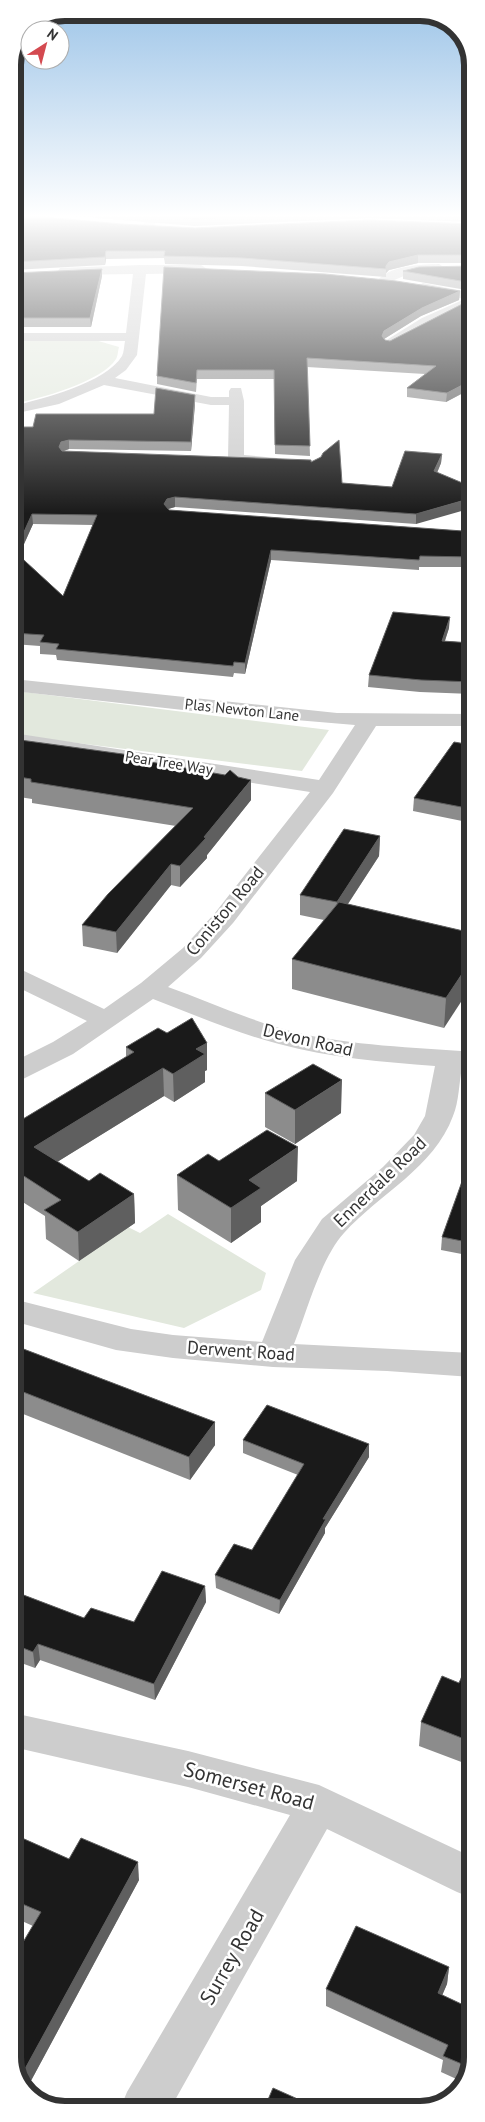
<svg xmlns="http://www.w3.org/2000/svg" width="485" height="2122" viewBox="0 0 485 2122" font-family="'PT Sans',sans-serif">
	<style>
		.green { fill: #e2e8dd }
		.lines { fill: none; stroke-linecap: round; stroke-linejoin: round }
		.minor { fill: #cdcdcd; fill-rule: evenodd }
		.wall { fill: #8c8c8c; fill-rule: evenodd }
		.shaded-wall { fill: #5f5f5f }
		.building { fill: #1a1a1a; stroke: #5f5f5f; fill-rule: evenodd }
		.labels { text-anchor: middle; stroke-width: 5; stroke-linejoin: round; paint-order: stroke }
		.far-street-label { font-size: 15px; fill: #333; stroke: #fff }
		.street-label { font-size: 18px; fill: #333; stroke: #fff }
		.near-street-label { font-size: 21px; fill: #333; stroke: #fff }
		.rim { fill: none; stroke: #333; stroke-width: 6 }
	</style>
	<rect width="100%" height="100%" fill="#fff"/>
	<g class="green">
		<path d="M13 340H95L119 347C118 350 118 356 116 359 102 382 38 399 13 404Z"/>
		<polygon points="13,691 24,692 329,730 302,771 13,735"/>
		<polygon points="168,1214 266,1273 261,1290 184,1328 33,1293 128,1227 140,1233"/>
	</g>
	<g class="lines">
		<g class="minor">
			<polygon points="148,216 159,216 152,230 148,231 142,228"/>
			<path d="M439 264 445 268 443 271 406 275 383 285 377 281C390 265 420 265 439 264Z"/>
			<path d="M140 265H201L207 269 201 273 146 274 137 355 126 370 115 378 211 397H229V391L231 388H241L244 401V455L277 458 279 461 277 464 271 466 230 462 228 459 229 405H211L104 385 59 404 13 414V406C42 399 106 383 122 356 124 352 124 346 125 341H13V333H126L133 274 64 275 58 271 60 268Z"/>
			<polygon points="423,283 472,293 472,306 432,324 395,347 385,347 383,344 385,341 422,318 465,299 419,290 417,287"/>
			<path d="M13 679 337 713 472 714V726H376L333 793 233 923 201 958 168 987C210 1002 251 1021 294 1032 352 1046 413 1047 472 1052V1068L462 1067C459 1083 459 1102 453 1116 434 1168 379 1194 344 1233 321 1258 307 1311 294 1344L472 1353V1377L387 1371 273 1367 173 1358 116 1350 13 1321V1299L131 1329 173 1335 262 1342 295 1260 322 1219 383 1167 414 1135 425 1116 435 1066C383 1062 330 1058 279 1044 236 1033 195 1015 153 999L73 1054 23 1079 13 1081V1062L53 1042 87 1021 13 985V967L22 970 104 1009 141 983 183 948 215 913 310 792 13 745V733L319 780 355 725 201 712 13 691Z"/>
			<polygon points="13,1713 188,1751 319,1785 472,1857 472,1898 457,1892 327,1829 170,2109 120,2109 127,2092 290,1815 188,1787 13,1747"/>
		</g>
	</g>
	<g class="wall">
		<polygon points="13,216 121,224 195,228 472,224 472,263 418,263 389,270 386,273 386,277 242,266 165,264 164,258 106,259 105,265 13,270"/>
		<polygon points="73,216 472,216 472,222 369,218 195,226"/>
		<polygon points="472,266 472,291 403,279 403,271"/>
		<polygon points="13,273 102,276 91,327 13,327"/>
		<polygon points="460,291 459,300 421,316 384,339 385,340 390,341 472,299 469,390 446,402 407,397 407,388 425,374 307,367 310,456 275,454 274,379 197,379 196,392 157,384 157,376"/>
		<path d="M195 404 191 451 69 449 63 451 311 462 342 483 392 487 442 454 441 463 416 524 175 507 168 509 169 510 472 533V567H419V570L271 560 245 674 234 673 233 677 57 660 56 655 40 654V646L13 644V427H33L154 414ZM33 524 93 525 63 596 19 555Z"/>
		<polygon points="449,628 445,641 472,643 472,694 420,692 368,687 369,675"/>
		<polygon points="13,739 130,758 251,800 207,855 207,858 180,887 171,885 117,953 83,946 82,925 176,826 32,803 32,799 13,796"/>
		<polygon points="472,745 472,823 413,811 414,798"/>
		<polygon points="380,836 379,856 348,904 472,933 444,1028 292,989 292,959 324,920 300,915 300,895"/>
		<polygon points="167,1033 207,1043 207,1070 205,1071 205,1082 174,1102 164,1096 57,1162 89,1181 134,1194 135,1223 79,1261 46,1239 45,1216 13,1196 13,1125 126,1057 126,1047"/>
		<polygon points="265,1093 341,1113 295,1144 265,1127"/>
		<polygon points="219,1161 297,1181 261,1206 261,1222 231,1243 178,1210 177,1175"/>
		<polygon points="472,1177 472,1256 441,1250 442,1237"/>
		<polygon points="13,1345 215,1422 215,1445 190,1480 13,1410"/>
		<polygon points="243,1440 369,1444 369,1457 325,1528 325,1533 279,1614 216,1588 215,1575 252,1550 298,1475 243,1453"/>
		<polygon points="205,1586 206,1602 155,1700 40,1660 35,1668 13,1660 13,1591 84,1618 134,1622"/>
		<polygon points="472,1653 472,1766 419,1746 421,1722 459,1683"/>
		<polygon points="13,1834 69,1859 139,1880 26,2090 13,2067 33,1926 13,1917"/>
		<polygon points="449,1967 447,1984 442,1995 472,2057 463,2082 441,2072 443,2060 326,2006 326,1989"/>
	</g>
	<g class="shaded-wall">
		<polygon points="106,251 106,259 105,265 105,257"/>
		<polygon points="418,255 418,263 389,270 386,273 386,266 389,262"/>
		<polygon points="102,269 102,276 91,327 90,318"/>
		<polygon points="460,291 459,300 421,316 384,339 382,336 384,331 422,308"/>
		<polygon points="472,380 472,388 446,402 447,393"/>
		<polygon points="195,395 195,404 191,451 191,442"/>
		<polygon points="69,440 69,449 61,452 59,447 61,442"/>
		<polygon points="442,454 441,463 434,480 434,471"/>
		<polygon points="175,497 175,507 168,509 164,504 167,499"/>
		<polygon points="472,498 472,508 416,524 416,514"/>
		<polygon points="32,514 33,524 16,562 15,552"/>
		<polygon points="271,550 271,560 245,674 245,663"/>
		<polygon points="450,617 449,628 441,652 442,641"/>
		<polygon points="251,780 251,800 207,855 207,858 180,887 180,866"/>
		<polygon points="380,836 379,856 336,922 337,902"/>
		<polygon points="171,864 171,885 117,953 116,932"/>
		<polygon points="472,959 472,985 444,1028 446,998"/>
		<polygon points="207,1043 207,1070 205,1071 205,1082 174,1102 173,1074 196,1049"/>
		<polygon points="163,1068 164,1096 36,1175 34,1147"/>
		<polygon points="342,1080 341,1113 295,1144 295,1110"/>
		<polygon points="298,1147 297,1181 261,1206 261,1222 231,1243 231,1208 249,1180"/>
		<polygon points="134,1194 135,1223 79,1261 78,1232"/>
		<polygon points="215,1422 215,1445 190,1480 189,1457"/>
		<polygon points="369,1444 369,1457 325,1528 325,1533 279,1614 280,1600 323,1519"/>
		<polygon points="205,1586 206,1602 155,1700 154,1684"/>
		<polygon points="38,1644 40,1660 35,1668 33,1652"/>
		<polygon points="138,1862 139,1880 26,2090 20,2078"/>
		<polygon points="449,1967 447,1984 436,2010 438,1993"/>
	</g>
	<g class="building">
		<polygon points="13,216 33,216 121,224 195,228 369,220 472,224 472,255 418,255 389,262 386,266 386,269 242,258 164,256 165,251 106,251 105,257 13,262"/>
		<polygon points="166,216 245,216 195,219"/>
		<polygon points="472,266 472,283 403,271 419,267"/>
		<polygon points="164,267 325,274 396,281 460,291 422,308 384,331 382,336 385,340 390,341 472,299 472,380 447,393 407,388 436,366 307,358 310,446 275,445 274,370 197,370 196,383 157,376"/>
		<polygon points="102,269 90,318 13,318 13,273"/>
		<path d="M156 388 195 395 191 442 69 440 61 442 59 447 62 451 311 460V462L321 457 323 453 339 440 342 483 392 487 405 451 442 454 434 471 472 487V498L416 514 175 497 167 499 164 504 169 510 463 531 472 533V557L420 556 419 560 271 550 245 663 234 662 233 666 56 649 59 644 40 642 44 635 13 633V427H33L36 414H154ZM32 514 97 515 63 596 15 552Z"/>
		<polygon points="393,612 450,617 442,641 472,643 472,682 421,680 369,675"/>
		<polygon points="13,739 130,755 128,758 225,775 230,770 238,777 251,780 204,837 206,838 180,866 171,864 116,932 82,925 108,894 193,808 31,782 31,779 13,776"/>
		<polygon points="454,742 472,745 472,809 414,798"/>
		<polygon points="344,829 380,836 337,902 300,895"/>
		<polygon points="339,902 472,933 472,959 446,998 292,959"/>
		<polygon points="192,1018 207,1043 196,1049 205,1054 173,1074 163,1068 34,1147 89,1181 100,1173 134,1194 78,1232 44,1210 61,1200 13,1169 13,1125 134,1052 126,1047 158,1028 167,1033"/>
		<polygon points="313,1064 342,1080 295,1110 265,1093"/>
		<polygon points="267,1130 298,1147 249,1180 261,1188 231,1208 177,1175 208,1154 219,1161"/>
		<polygon points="464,1176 472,1177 472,1243 442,1237"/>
		<polygon points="13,1345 215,1422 189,1457 13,1388"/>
		<polygon points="267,1405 369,1444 323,1519 326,1519 280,1600 215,1575 234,1544 252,1550 304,1464 243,1440"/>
		<polygon points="162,1571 205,1586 154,1684 38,1644 33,1652 13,1644 13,1591 84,1618 91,1608 134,1622"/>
		<polygon points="472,1653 472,1742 421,1722 442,1676 459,1683"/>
		<polygon points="13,1834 69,1859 81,1838 138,1862 20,2078 13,2067 13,1959 41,1912 13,1900"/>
		<polygon points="356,1926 449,1967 438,1993 472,2009 472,2057 469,2067 443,2056 448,2045 326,1989"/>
		<polygon points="273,2088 320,2109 264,2109"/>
	</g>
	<linearGradient id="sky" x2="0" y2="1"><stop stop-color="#9ec5e8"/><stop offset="0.42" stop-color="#fff"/><stop offset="1" stop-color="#fff" stop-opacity="0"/></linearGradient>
	<rect width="485" height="514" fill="url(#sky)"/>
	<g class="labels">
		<g class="far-street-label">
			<text transform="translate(242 710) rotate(6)" y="5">Plas Newton Lane</text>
			<text transform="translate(169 763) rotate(9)" y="5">Pear Tree Way</text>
		</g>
		<g class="street-label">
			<text transform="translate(225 911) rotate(-50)" y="6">Coniston Road</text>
			<text transform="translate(308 1040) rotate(13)" y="6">Devon Road</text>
			<text transform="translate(380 1182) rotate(-44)" y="6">Ennerdale Road</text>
			<text transform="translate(241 1351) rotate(4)" y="6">Derwent Road</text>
		</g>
		<g class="near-street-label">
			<text transform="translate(249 1786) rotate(15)" y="7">Somerset Road</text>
			<text transform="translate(232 1957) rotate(-60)" y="7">Surrey Road</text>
		</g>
	</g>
	<path d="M0 0H485V2122H0ZM65 21H420A44 44 0 0 1 464 65V2057A44 44 0 0 1 420 2101H65A44 44 0 0 1 21 2057V65A44 44 0 0 1 65 21Z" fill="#fff" fill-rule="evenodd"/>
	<path class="rim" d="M65 21H420A44 44 0 0 1 464 65V2057A44 44 0 0 1 420 2101H65A44 44 0 0 1 21 2057V65A44 44 0 0 1 65 21Z"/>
	<g transform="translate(45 45) rotate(36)"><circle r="24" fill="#ffffff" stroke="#adadad"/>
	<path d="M0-4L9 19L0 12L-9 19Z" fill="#d44a50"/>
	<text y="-8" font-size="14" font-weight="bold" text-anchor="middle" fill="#333333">N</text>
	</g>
</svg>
